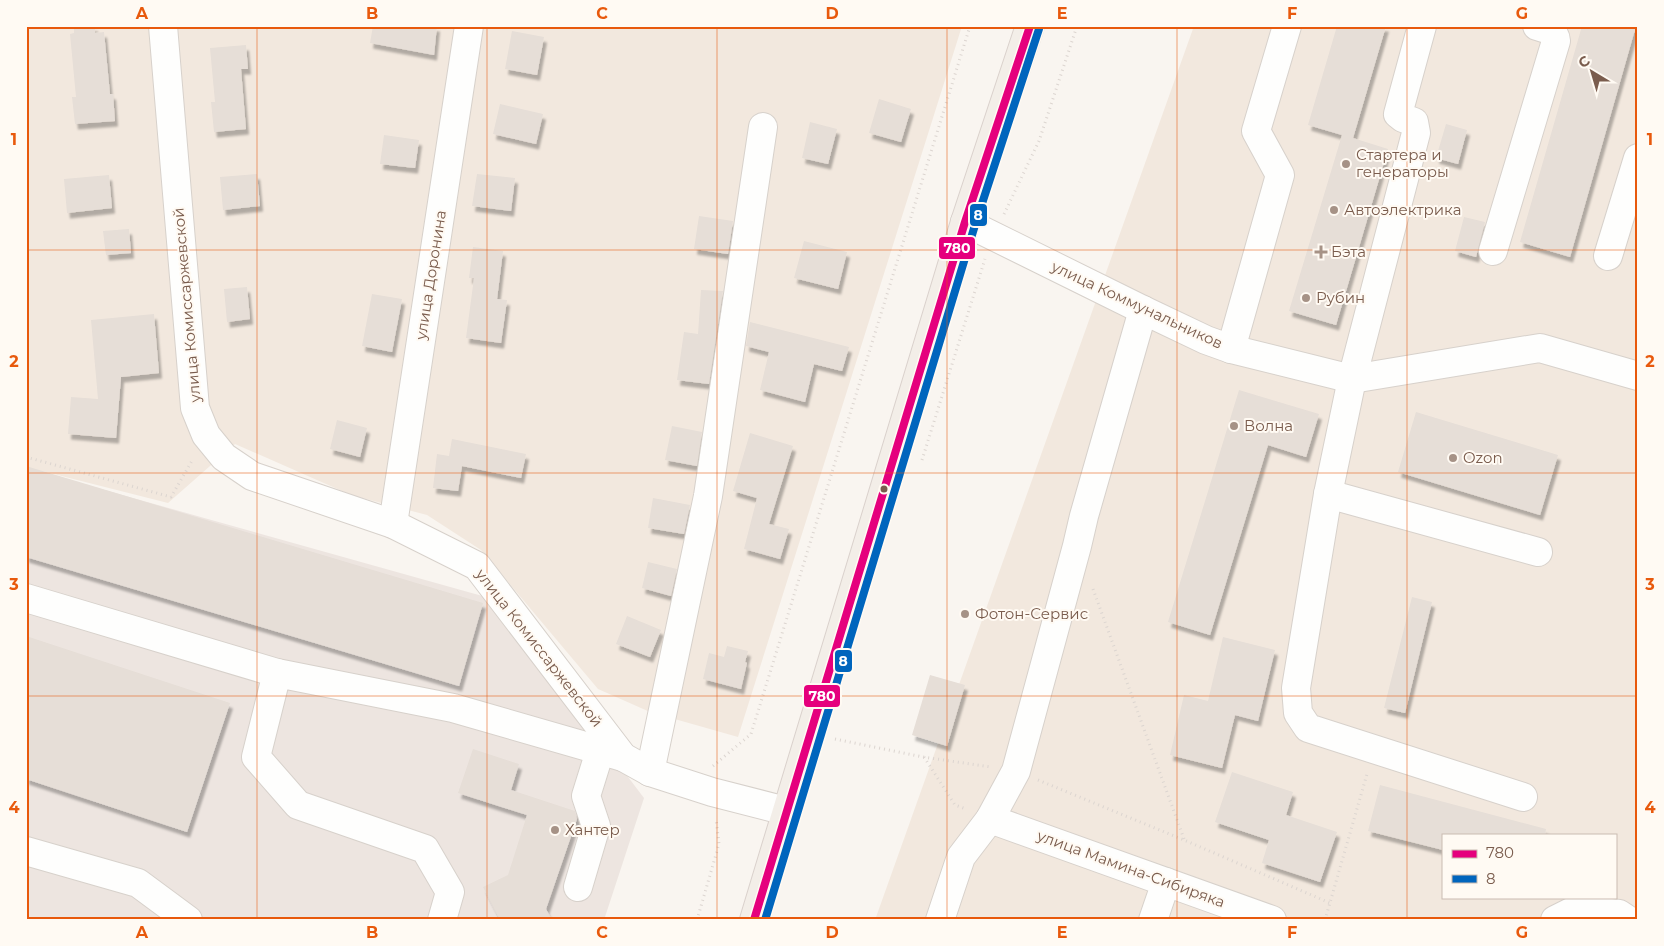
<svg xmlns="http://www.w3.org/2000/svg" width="1664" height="946" viewBox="0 0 1664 946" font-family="Montserrat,sans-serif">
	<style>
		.residential { fill: #f2e8de; fill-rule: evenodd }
		.industrial { fill: #ede5e0 }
		.building { fill: #e6ded7; filter: url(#shadow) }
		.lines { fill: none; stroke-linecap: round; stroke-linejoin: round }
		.minor-casing { stroke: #d7d1cb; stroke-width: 30 }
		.major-casing { stroke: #dad1cc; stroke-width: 30 }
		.path { stroke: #dcd5d0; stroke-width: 3; stroke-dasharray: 1 4; stroke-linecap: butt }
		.minor { stroke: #fefefd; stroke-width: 28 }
		.major { stroke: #f3eee8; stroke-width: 28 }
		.bus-1-casing { stroke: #fffaf3; stroke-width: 11 }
		.bus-2-casing { stroke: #fffaf3; stroke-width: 11 }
		.bus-1 { stroke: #e5007d; stroke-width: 8 }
		.bus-2 { stroke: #0065bd; stroke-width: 8 }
		.grid { fill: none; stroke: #e8590c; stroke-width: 1; stroke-opacity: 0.55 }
		.poi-dot { fill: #a69286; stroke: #fffaf3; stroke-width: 2 }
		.bus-dot { fill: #7a5c4d; stroke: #fffaf3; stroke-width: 2 }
		.labels { text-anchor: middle; stroke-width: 4; stroke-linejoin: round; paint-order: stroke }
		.poi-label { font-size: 15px; fill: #7a5c4d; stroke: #fffaf3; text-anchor: start }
		.street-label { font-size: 15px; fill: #7a5c4d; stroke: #fffaf3 }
		.line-badge { stroke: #fffaf3; stroke-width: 2 }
		.badge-label { font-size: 14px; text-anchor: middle; font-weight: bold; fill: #fff }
		.neatline { fill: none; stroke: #e8590c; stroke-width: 2 }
		.grid-label { font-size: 16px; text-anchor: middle; font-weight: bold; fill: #e8590c }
	</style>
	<defs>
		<filter id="shadow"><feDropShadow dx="3" dy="5.5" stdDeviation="1" flood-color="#0004"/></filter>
	</defs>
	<rect width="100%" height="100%" fill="#f9f5f0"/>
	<g class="residential">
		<polygon points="26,26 962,26 738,737 650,712 598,689 481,550 427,515 351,495 235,444 168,503 26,467"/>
		<path d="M1194 26H1638V920H875ZM1443 835H1615V897H1443Z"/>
	</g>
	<polygon class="industrial" points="26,468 493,599 644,798 604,920 26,920"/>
	<g class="building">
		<polygon points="74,26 95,26 95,33 104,32 110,94 113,94 115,121 75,124 72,97 76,97 70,34 74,33"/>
		<polygon points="373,26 437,26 434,55 370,43"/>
		<polygon points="1337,26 1386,26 1353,138 1388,149 1336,325 1289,311 1342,135 1308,125"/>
		<polygon points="1582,26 1636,26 1570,257 1520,242"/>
		<polygon points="512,31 544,37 537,75 505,69"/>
		<polygon points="246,45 248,69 241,69 246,129 214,132 211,102 215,102 210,48"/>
		<polygon points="879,99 911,109 901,142 869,133"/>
		<polygon points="500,104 543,114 536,144 493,134"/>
		<polygon points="810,122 837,129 828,164 802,158"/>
		<polygon points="1446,124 1467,130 1458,164 1436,158"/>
		<polygon points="384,135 419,140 415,168 380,164"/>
		<polygon points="257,174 260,206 223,210 220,177"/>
		<polygon points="477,174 515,178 511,211 472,206"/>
		<polygon points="109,175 112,208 67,213 64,179"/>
		<polygon points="699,216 733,221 728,254 694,249"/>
		<polygon points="1464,217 1485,222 1476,257 1455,251"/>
		<polygon points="129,229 131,253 106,255 103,231"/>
		<polygon points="804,241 847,252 838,289 794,278"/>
		<polygon points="473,247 503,251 497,299 507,300 501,343 466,338 474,278 469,278"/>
		<polygon points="247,287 250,319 227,322 224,289"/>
		<polygon points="701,290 723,291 709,384 677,380 684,332 698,334"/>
		<polygon points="372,294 402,299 392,352 362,346"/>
		<polygon points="154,314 159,373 121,377 116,438 68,434 71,397 98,399 91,320"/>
		<polygon points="750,322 849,347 842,371 814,364 805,402 760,390 769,352 746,346"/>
		<polygon points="1239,390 1319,414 1306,457 1268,445 1210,635 1168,622"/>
		<polygon points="1416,412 1558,455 1540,515 1398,472"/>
		<polygon points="337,420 367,428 360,457 330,449"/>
		<polygon points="672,426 702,432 697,466 665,460"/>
		<polygon points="750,433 793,446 769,524 789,529 780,559 744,549 757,498 733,491"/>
		<polygon points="452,439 526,454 521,478 462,466 458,491 433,488 437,454 449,456"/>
		<polygon points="26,466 483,603 459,686 26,557"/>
		<polygon points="653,498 690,505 684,534 648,528"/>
		<polygon points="648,562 677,569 671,596 642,588"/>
		<polygon points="1412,597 1432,602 1405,713 1384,708"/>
		<polygon points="627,616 661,630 650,657 616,644"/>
		<polygon points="26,636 230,703 187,832 26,779"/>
		<polygon points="1223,637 1275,650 1258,721 1235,715 1222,768 1170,755 1184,695 1208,701"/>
		<polygon points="727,646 748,651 745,662 747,663 741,689 703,679 709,653 724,657"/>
		<polygon points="930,675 965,685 947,746 912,735"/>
		<polygon points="473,749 519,764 511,790 575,811 577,819 546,909 552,920 500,920 483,887 508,875 527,815 458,793"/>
		<polygon points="1232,772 1293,792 1286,815 1337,832 1320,882 1262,863 1269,840 1215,822"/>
		<polygon points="1380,785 1546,829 1545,835 1443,835 1443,850 1368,831"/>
	</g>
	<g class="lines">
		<g class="minor-casing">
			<g id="minor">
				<polyline points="163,26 195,408 206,435 224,457 252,476 393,524 477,566 623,757 650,772 712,792 786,811"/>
				<polyline points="1422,26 1398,114 1403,118 1414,122 1416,133 1352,379 1328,494 1296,688 1298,713 1308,728 1523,797"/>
				<polyline points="965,222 1143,310 1206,340 1231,349 1352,379 1540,348 1638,376"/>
				<path d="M1493 251 1556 41C1555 30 1546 29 1537 26"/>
				<polyline points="1608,256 1638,158"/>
				<polyline points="1231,349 1280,175 1256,131 1287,26"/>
				<polyline points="1328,494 1538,552"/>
				<polyline points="393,524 469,26"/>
				<polyline points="26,598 277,673"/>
				<polyline points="650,772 708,496 763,127"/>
				<polyline points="990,819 1272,920"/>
				<polyline points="26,851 138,883 188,920"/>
				<polyline points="578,887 596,826 586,796 600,751"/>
				<polyline points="442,920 450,892 425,849 298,805 256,757 277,673 453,708 623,757"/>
				<polyline points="940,920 961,857 990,819 1016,771 1077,546 1084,516 1143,310"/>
				<polyline points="1153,920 1166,882"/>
				<polyline points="1555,920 1577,909 1619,914 1628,920"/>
			</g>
		</g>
		<g class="major-casing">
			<polyline id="major" points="754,920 965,222 1030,26"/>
		</g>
		<g class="path">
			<polyline points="1004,214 1039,141 1077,26"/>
			<polyline points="26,457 171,497 193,459"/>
			<polyline points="922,460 985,259"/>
			<polyline points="1093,589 1184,839"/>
			<polyline points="835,739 923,757 991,767"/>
			<polyline points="924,757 955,805 966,809"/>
			<polyline points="713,766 751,734 970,26"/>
			<polyline points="1038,780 1184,840 1330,903"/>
			<polyline points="697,920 719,844 716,819"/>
			<polyline points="1325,920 1367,774"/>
		</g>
		<use href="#minor" class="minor"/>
		<use href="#major" class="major"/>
		<g class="bus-1-casing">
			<polyline id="bus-1" points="754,920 965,222 1030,26"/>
		</g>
		<g class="bus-2-casing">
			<polyline id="bus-2" points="765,920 975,225 1039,29"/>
		</g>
		<use href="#bus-1" class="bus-1"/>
		<use href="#bus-2" class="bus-2"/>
	</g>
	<path class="grid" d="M257 26V920M487 26V920M717 26V920M947 26V920M1177 26V920M1407 26V920M26 250H1638M26 473H1638M26 696H1638"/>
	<g class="poi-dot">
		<circle cx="1346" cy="164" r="5"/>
		<circle cx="1334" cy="210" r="5"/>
		<path d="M1318.5 244.5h5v5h5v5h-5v5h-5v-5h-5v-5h5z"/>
		<circle cx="1306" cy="298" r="5"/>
		<circle cx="1234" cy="426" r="5"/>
		<circle cx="1453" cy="458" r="5"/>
		<circle cx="965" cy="614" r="5"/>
		<circle cx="555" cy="830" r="5"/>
	</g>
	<circle class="bus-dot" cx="884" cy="489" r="4.5"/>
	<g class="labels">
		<g class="poi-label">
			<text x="1356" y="160">Стартера и<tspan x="1356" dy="17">генераторы</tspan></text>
			<text x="1344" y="215">Автоэлектрика</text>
			<text x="1331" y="257">Бэта</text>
			<text x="1316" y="303">Рубин</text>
			<text x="1244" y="431">Волна</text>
			<text x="1463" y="463">Ozon</text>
			<text x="975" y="619">Фотон-Сервис</text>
			<text x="565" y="835">Хантер</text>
		</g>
		<g class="street-label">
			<text transform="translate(431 275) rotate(-81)" y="5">улица Доронина</text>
			<text transform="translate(187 305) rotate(-95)" y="5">улица Комиссаржевской</text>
			<text transform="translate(1137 305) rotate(25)" y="5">улица Коммунальников</text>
			<text transform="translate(539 648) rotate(52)" y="5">улица Комиссаржевской</text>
			<text transform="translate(1131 869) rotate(20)" y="5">улица Мамина-Сибиряка</text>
		</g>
	</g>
	<g class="line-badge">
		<rect x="969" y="203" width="19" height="24" rx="5" fill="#0065bd"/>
		<rect x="938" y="236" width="38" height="24" rx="5" fill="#e5007d"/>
		<rect x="834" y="649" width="19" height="24" rx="5" fill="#0065bd"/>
		<rect x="803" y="684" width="38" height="24" rx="5" fill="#e5007d"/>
	</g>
	<g class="badge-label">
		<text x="978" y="220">8</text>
		<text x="957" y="253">780</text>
		<text x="843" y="666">8</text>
		<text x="822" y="701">780</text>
	</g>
	<rect width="1664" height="946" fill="none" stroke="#fffaf3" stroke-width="55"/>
	<rect x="1442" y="834" width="175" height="65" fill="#fffaf3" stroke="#cabbb1"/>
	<rect x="1452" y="850" width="25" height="8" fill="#e5007d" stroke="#cabbb1"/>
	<text x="1486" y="858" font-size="15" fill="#7a5c4d">780</text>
	<rect x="1452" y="875" width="25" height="8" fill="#0065bd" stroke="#cabbb1"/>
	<text x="1486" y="884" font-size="15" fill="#7a5c4d">8</text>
	<g transform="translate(1592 72) rotate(322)" stroke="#fffaf3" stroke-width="4" paint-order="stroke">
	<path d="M0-4L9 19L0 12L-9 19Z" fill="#7a5c4d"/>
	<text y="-8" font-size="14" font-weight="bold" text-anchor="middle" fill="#7a5c4d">С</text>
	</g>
	<rect x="28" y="28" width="1608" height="890" class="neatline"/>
	<g class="grid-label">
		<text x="142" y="19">A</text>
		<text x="372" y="19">B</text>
		<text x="602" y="19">C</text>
		<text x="832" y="19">D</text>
		<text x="1062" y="19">E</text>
		<text x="1292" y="19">F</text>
		<text x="1522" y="19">G</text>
		<text x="14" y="145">1</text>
		<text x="1650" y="145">1</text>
		<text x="14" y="367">2</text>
		<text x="1650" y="367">2</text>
		<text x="14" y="590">3</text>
		<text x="1650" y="590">3</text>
		<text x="14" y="813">4</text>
		<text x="1650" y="813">4</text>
		<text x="142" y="938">A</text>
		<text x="372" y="938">B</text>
		<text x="602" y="938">C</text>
		<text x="832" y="938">D</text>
		<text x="1062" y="938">E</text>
		<text x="1292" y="938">F</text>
		<text x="1522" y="938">G</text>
	</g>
</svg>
